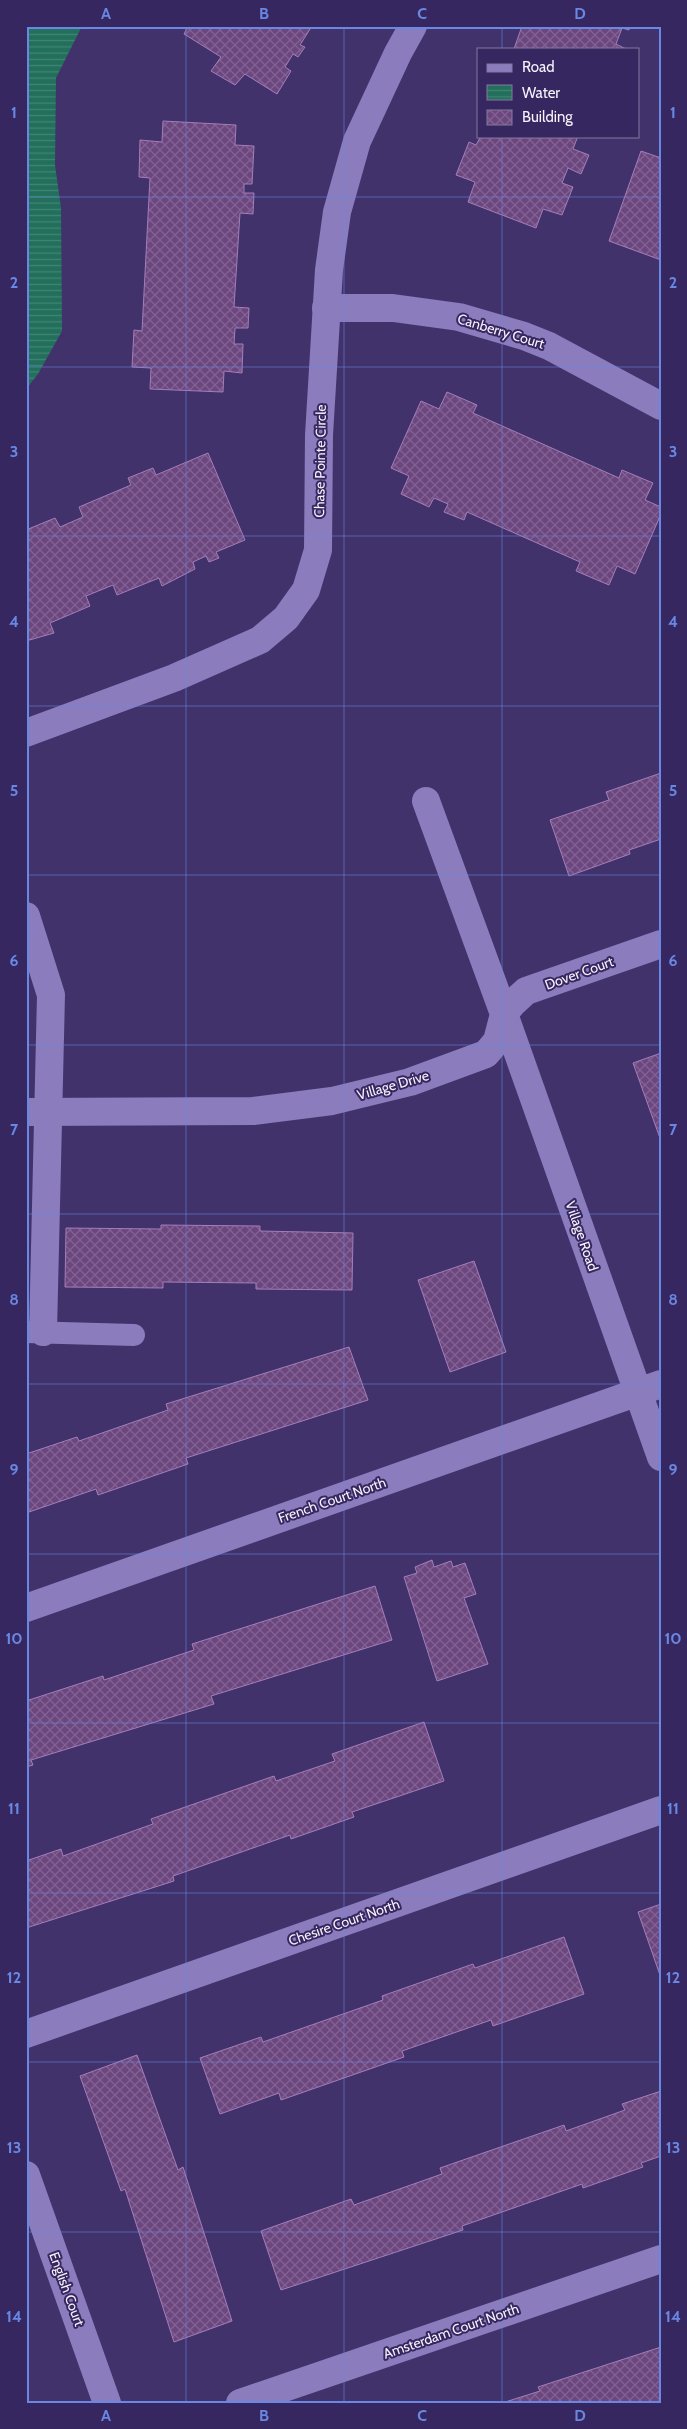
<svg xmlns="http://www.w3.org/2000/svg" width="687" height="2429" viewBox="0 0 687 2429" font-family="Cabin,sans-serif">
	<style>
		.water { fill: url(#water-rules) }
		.building { fill: url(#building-cross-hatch); stroke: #a47db9 }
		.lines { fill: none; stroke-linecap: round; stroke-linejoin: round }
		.service { stroke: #8a7cbd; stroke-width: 22 }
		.minor { stroke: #8a7cbd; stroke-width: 28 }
		.grid { fill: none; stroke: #6988e4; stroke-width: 1; stroke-opacity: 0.55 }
		.labels { text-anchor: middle; stroke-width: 4; stroke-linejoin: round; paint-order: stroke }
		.street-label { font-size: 14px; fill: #f5f3fb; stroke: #372760 }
		.neatline { fill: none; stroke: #6988e4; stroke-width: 2 }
		.grid-label { font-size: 16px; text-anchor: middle; font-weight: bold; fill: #6988e4 }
	</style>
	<defs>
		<pattern id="water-rules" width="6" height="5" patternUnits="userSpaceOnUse" patternTransform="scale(1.25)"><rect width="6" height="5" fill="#226f5c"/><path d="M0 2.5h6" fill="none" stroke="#438474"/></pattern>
		<pattern id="building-cross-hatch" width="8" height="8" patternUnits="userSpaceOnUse" patternTransform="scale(1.25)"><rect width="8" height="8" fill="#6c477f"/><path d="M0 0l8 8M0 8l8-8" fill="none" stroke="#826292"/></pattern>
	</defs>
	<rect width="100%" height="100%" fill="#41326c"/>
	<polygon class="water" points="26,26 82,26 56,78 55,165 61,208 62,331 38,374 26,389"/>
	<g class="building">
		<polygon points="188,26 312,26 300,45 305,47 298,57 293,54 285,67 291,71 277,94 245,74 235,85 211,71 221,57 184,34"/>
		<polygon points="522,26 630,26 629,30 622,28 616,44 626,49 514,49"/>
		<polygon points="163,121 236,125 235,145 254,146 252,184 244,184 244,193 254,193 253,214 240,213 234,307 249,308 248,328 235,328 234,344 243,344 242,373 224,371 223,392 150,389 151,368 132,367 134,330 142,331 150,178 139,177 140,140 162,142"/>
		<polygon points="481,136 578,136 573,149 589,155 581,174 568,168 562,183 573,187 562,215 543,209 536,228 468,202 475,182 456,175 469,142 476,145"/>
		<polygon points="641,151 661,158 661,260 609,241"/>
		<polygon points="447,392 477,405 473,413 619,478 622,470 653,483 645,500 661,507 661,514 635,574 617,566 609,585 576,571 580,562 467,512 464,520 444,512 448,504 434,498 429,507 401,494 409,476 391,468 421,401 439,409"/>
		<polygon points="208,453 245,540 216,552 219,558 209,562 206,556 193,562 195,569 162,586 159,578 117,595 113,585 86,596 90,606 50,623 54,633 26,641 26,530 55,518 60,527 83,517 79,507 131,485 128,478 153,468 156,475"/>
		<polygon points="661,773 661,839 629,850 630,854 569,876 550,820 609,800 606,792"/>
		<polygon points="661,1053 661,1141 633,1063"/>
		<polygon points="161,1225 260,1226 260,1231 353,1233 352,1290 256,1289 256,1283 163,1282 163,1288 65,1287 66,1228 161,1229"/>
		<polygon points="474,1261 506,1352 450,1372 418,1280"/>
		<polygon points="349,1347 368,1400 186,1458 188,1464 98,1495 96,1489 26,1513 26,1454 77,1437 79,1441 168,1410 166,1404"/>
		<polygon points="432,1560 434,1567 451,1561 453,1567 465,1563 476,1594 464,1598 488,1664 437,1681 404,1577 417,1573 415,1567"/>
		<polygon points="375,1586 392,1640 211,1696 214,1704 31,1760 33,1765 26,1767 26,1701 103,1676 104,1680 194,1650 192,1644"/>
		<polygon points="424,1722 444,1781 352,1812 354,1817 291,1839 290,1835 173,1876 174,1881 26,1928 26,1861 61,1849 63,1856 153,1824 151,1819 274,1776 276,1781 335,1761 332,1754"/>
		<polygon points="661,1904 661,1978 638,1912"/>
		<polygon points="564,1937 584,1994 493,2026 491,2020 402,2051 404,2057 281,2100 279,2093 220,2114 200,2058 261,2037 263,2042 383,2000 382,1996 473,1964 475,1968"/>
		<polygon points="137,2055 178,2170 183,2167 232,2321 174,2342 125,2189 121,2191 80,2076"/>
		<polygon points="661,2091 661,2156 641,2163 643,2167 583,2188 582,2184 462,2226 463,2230 281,2290 261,2231 351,2199 354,2205 442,2174 440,2168 564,2125 566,2131 625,2110 622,2104"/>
		<polygon points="661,2347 661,2403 502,2403 540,2391 538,2387"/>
	</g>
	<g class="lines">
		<polyline class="service" points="26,1332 134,1335"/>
		<g class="minor">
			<polyline points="326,308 393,308 459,317 524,336 549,346 661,406"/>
			<polyline points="26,733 174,678 260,640 286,618 306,590 318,550 319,435 329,270 337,212 357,141 398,53 413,26"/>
			<polyline points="26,916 51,995 43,1332"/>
			<polyline points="661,944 526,991 512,1004 504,1014 661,1457"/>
			<polyline points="26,1112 253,1111 332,1101 410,1082 486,1054 497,1041 504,1014 426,801"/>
			<polyline points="26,1608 661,1384"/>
			<polyline points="26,2034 661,1810"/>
			<polyline points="26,2175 107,2403"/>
			<polyline points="240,2403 661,2259"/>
		</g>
	</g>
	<path class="grid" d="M186 26V2403M344 26V2403M502 26V49M502 136V2403M26 197H661M26 367H661M26 536H661M26 706H661M26 875H661M26 1045H661M26 1214H661M26 1384H661M26 1554H661M26 1723H661M26 1893H661M26 2062H661M26 2232H661"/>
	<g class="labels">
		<g class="street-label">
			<text transform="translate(501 331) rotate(17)" y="5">Canberry Court</text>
			<text transform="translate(320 461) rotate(-89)" y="5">Chase Pointe Circle</text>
			<text transform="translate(579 973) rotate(-20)" y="5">Dover Court</text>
			<text transform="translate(393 1085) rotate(-16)" y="5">Village Drive</text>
			<text transform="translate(582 1236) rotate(71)" y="5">Village Road</text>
			<text transform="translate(332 1500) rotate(-19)" y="5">French Court North</text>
			<text transform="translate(344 1922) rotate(-19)" y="5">Chesire Court North</text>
			<text transform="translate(67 2289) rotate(70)" y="5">English Court</text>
			<text transform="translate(451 2331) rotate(-19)" y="5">Amsterdam Court North</text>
		</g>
	</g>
	<rect width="687" height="2429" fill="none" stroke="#372760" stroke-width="55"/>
	<rect x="477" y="48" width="162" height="90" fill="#372760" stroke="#83799e"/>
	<rect x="487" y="64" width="25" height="8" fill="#8a7cbd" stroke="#83799e"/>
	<text x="522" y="72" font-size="15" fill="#f5f3fb">Road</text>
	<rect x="487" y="85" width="25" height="15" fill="url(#water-rules)" stroke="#83799e"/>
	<text x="522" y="98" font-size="15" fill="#f5f3fb">Water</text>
	<rect x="487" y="110" width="25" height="15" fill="url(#building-cross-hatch)" stroke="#83799e"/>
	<text x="522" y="122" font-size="15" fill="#f5f3fb">Building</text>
	<rect x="28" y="28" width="632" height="2374" class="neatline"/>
	<g class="grid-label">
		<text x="106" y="19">A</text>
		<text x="264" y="19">B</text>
		<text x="422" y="19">C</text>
		<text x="580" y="19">D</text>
		<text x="14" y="118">1</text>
		<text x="673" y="118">1</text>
		<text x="14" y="288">2</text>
		<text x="673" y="288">2</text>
		<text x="14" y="457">3</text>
		<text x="673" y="457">3</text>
		<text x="14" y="627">4</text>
		<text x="673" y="627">4</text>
		<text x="14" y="796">5</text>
		<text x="673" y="796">5</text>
		<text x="14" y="966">6</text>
		<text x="673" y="966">6</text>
		<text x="14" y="1135">7</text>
		<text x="673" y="1135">7</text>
		<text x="14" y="1305">8</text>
		<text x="673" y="1305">8</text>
		<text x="14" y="1475">9</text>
		<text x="673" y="1475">9</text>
		<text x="14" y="1644">10</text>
		<text x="673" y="1644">10</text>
		<text x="14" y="1814">11</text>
		<text x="673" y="1814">11</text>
		<text x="14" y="1983">12</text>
		<text x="673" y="1983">12</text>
		<text x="14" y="2153">13</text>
		<text x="673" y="2153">13</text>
		<text x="14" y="2322">14</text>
		<text x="673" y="2322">14</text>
		<text x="106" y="2421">A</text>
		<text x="264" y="2421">B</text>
		<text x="422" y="2421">C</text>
		<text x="580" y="2421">D</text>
	</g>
</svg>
